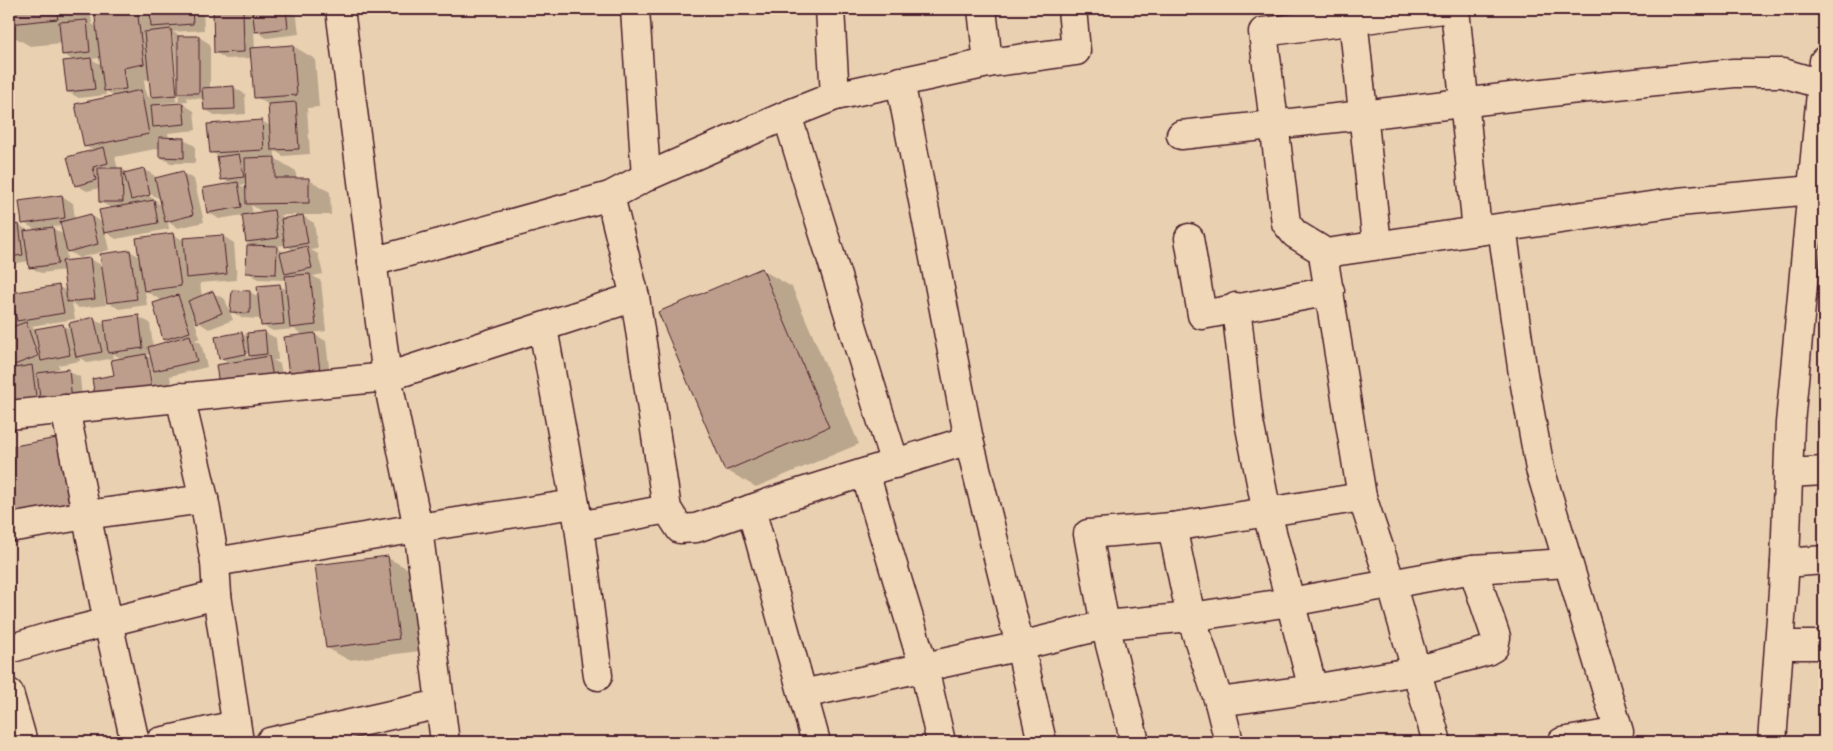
<svg xmlns="http://www.w3.org/2000/svg" width="1833" height="751" viewBox="0 0 1833 751" font-family="Itim,sans-serif">
	<style>
		.shadow { fill: #0003; fill-rule: evenodd }
		.building { fill: #bd9e8c; stroke: #4a1f2b }
		.lines { fill: none; stroke-linecap: round; stroke-linejoin: round }
		.street-casing { stroke: #4a1f2b; stroke-width: 31 }
		.secondary-casing { stroke: #4a1f2b; stroke-width: 31 }
		.street { stroke: #f0d7b7; stroke-width: 28 }
		.secondary { stroke: #f0d7b7; stroke-width: 28 }
	</style>
	<rect width="100%" height="100%" fill="#e9d0b1"/>
	<filter id="ink" filterUnits="userSpaceOnUse"><feTurbulence type="fractalNoise" baseFrequency=".02" numOctaves="2"/><feDisplacementMap in="SourceGraphic" scale="10" xChannelSelector="R" yChannelSelector="G"/><feConvolveMatrix kernelMatrix="1 2 1 2 8 2 1 2 1" color-interpolation-filters="sRGB"/></filter>
	<g filter="url(#ink)">
		<g class="shadow">
			<path d="M9 9H90L92 24 98 28 96 9H146L151 12V9H203L204 30 173 32 182 37H199L210 44V89L233 87 245 94 246 114 216 116 205 109 204 99 191 98 187 97 188 101 161 103V106L183 104 194 111 196 130 168 133 169 139 184 140 195 146V163H171L160 157V148L115 157 118 169H122L129 173 144 169 155 176 156 179 182 173 194 179 204 222 178 228 168 222 169 229 116 239 105 232 109 250 79 258 66 250 67 261 90 259 103 266 101 255 130 251 140 257 137 240 173 234 184 241V239L223 236 234 243 237 280 200 283 202 297 213 293 225 299 233 320 209 329 198 322 195 314 193 315 200 338 195 340 201 343 207 367 170 376 174 405 119 414 97 401 93 380 115 376 113 361 122 359 112 353 113 358 88 363 80 358V361L58 365 60 368 50 372 68 371 80 377 83 408 54 412 48 409V410L21 414 10 408 9 312 17 316 13 294 59 287 67 291 65 270 41 273 30 267 29 261 11 264 9 262V227L19 225 29 231 36 230 24 223 21 202 62 196 73 203 75 220 91 215 103 223 101 211 113 209 100 202V188L87 191 76 185 69 158 94 151 85 146 76 105 116 97 105 90 106 95 79 98 68 92 65 62 74 61 63 54 62 43 30 46 9 34ZM170 36H173L179 101H176ZM101 58 102 65 91 59ZM150 79 152 99 146 95 144 80ZM145 191 162 200 163 206 156 202H159L144 193ZM62 226 64 235 51 227ZM145 291 163 301 154 304 164 339 170 342 153 347 150 323 139 317 105 321 106 325 94 319 70 324 71 330 63 325 37 330 31 326 75 319 72 303 79 308 106 305 105 296H107L108 302 119 309 147 305ZM151 354 152 359 146 355ZM148 369H150L155 399H153Z"/>
			<path d="M214 9H296L299 34 267 38 254 30 255 49 293 46 315 59 319 107 307 108 310 154 283 156 275 151V156H271L296 171V180H309L330 192 331 215H301L314 223 318 249 311 250 318 254 323 274 313 276 321 281 326 331 312 333 326 341 331 384 302 387 305 336 294 329 273 331 262 325 261 319 243 318 232 312 250 292 259 297 280 286 287 290 286 280 258 279 247 272 256 247 247 242 243 215 219 219 208 212 231 184 222 179 221 158 211 152 209 125 262 121 270 126 269 105 256 97 252 58 226 59 215 52ZM247 184V189L240 185ZM251 205 264 213 253 214ZM281 215H300V217L285 219ZM286 245 294 251 286 253 274 246Z"/>
			<polygon points="762,270 792,287 859,444 756,487 726,470"/>
			<path d="M264 332 276 338 278 360H273L280 364 285 389 220 358 241 333 248 337ZM241 350 251 355V358L240 352Z"/>
			<polygon points="62,439 9,519 9,448"/>
			<polygon points="388,558 410,570 420,651 349,660 327,648"/>
		</g>
		<g class="building">
			<polygon points="9,9 56,9 58,19 9,24"/>
			<polygon points="94,9 137,9 144,64 123,68 126,89 104,91"/>
			<polygon points="150,9 192,9 193,24 151,27"/>
			<polygon points="213,9 243,9 244,52 214,53"/>
			<polygon points="252,9 286,9 288,28 255,32"/>
			<polygon points="87,20 90,52 62,55 59,22"/>
			<polygon points="171,29 177,95 151,97 144,32"/>
			<rect x="178" y="36" width="21" height="57"/>
			<polygon points="293,45 297,95 254,98 250,48"/>
			<polygon points="91,58 95,89 67,92 63,61"/>
			<polygon points="234,86 235,109 204,110 202,88"/>
			<polygon points="141,90 149,134 84,147 75,104"/>
			<polygon points="296,102 299,149 271,150 268,104"/>
			<polygon points="183,103 185,124 153,127 151,105"/>
			<polygon points="262,120 264,150 210,153 207,124"/>
			<polygon points="159,137 184,138 184,158 159,157"/>
			<polygon points="104,147 108,163 93,167 96,180 75,186 67,157"/>
			<polygon points="239,154 244,177 221,180 217,157"/>
			<polygon points="275,157 275,178 309,178 309,203 246,204 245,158"/>
			<polygon points="98,168 122,168 123,202 99,202"/>
			<polygon points="144,168 150,195 131,200 124,173"/>
			<polygon points="183,171 193,215 165,222 155,178"/>
			<polygon points="238,182 242,207 207,213 203,188"/>
			<polygon points="62,195 65,218 22,224 19,201"/>
			<polygon points="154,200 158,223 104,233 99,210"/>
			<polygon points="274,210 278,238 246,242 242,215"/>
			<polygon points="91,214 98,244 67,252 60,222"/>
			<polygon points="303,215 308,243 285,247 281,219"/>
			<polygon points="19,224 23,255 9,257 9,226"/>
			<polygon points="53,227 58,264 29,268 24,231"/>
			<polygon points="173,233 181,286 144,291 136,238"/>
			<polygon points="223,235 227,274 186,278 183,238"/>
			<polygon points="247,245 277,246 276,274 246,273"/>
			<polygon points="307,246 312,268 285,274 280,253"/>
			<polygon points="130,250 137,299 107,303 100,254"/>
			<polygon points="90,258 95,299 67,302 62,261"/>
			<polygon points="762,268 829,427 725,471 658,312"/>
			<polygon points="310,274 316,325 290,328 285,276"/>
			<polygon points="280,284 284,324 261,326 257,286"/>
			<polygon points="59,285 64,313 17,321 11,293"/>
			<polygon points="232,290 250,291 250,313 230,312"/>
			<polygon points="213,291 222,313 197,323 188,301"/>
			<polygon points="178,295 190,332 163,340 153,303"/>
			<polygon points="139,315 143,348 108,353 104,320"/>
			<polygon points="9,317 12,327 26,322 38,356 9,367"/>
			<polygon points="94,317 102,352 76,357 69,323"/>
			<polygon points="63,324 70,355 41,361 35,329"/>
			<polygon points="265,331 267,354 249,356 247,333"/>
			<polygon points="242,332 246,354 219,359 215,337"/>
			<polygon points="315,333 321,378 290,382 284,337"/>
			<polygon points="190,335 197,361 154,371 148,347"/>
			<polygon points="146,354 153,393 96,402 92,379 114,375 111,360"/>
			<polygon points="269,356 274,383 220,392 216,365"/>
			<polygon points="32,365 37,404 9,409 9,369"/>
			<polygon points="69,369 72,402 41,406 37,373"/>
			<polygon points="62,437 75,505 9,517 9,447"/>
			<polygon points="388,556 399,639 326,648 315,565"/>
		</g>
		<g class="lines">
			<g class="street-casing">
				<g id="street">
					<polyline points="635,9 646,177"/>
					<polyline points="830,9 835,96"/>
					<polyline points="1352,9 1377,245"/>
					<polyline points="1443,9 1263,32 1286,223 1295,234 1326,253 1678,202 1824,189"/>
					<polyline points="1455,9 1477,231"/>
					<polyline points="988,63 1076,51 1072,9"/>
					<polyline points="900,81 969,440 1020,646 1042,742"/>
					<polyline points="787,115 895,464"/>
					<polyline points="1181,135 1363,115 1568,90 1734,73 1783,73 1824,85"/>
					<polyline points="610,196 635,297 667,509 680,529 696,528 783,498 969,440"/>
					<polyline points="1502,228 1523,374 1540,469 1619,732 1562,742"/>
					<polyline points="1189,238 1202,315 1330,291"/>
					<polyline points="1326,253 1324,261 1362,497 1391,583 1437,742"/>
					<polyline points="372,262 610,196 646,177 787,115 835,96 988,63 982,9"/>
					<polyline points="1236,307 1249,422 1267,513 1313,689"/>
					<polyline points="543,328 579,526 598,676"/>
					<polyline points="180,397 204,499 215,562 217,595 239,742"/>
					<polyline points="65,409 108,622 135,742"/>
					<polyline points="9,415 387,377 635,297"/>
					<polyline points="865,473 924,668 941,742"/>
					<polyline points="1788,473 1824,471"/>
					<polyline points="751,509 816,742"/>
					<polyline points="579,526 667,509"/>
					<polyline points="1172,527 1191,617 1219,702 1313,689 1416,671 1487,651 1494,647 1496,637 1473,569"/>
					<polyline points="9,528 86,515 204,499"/>
					<polyline points="215,562 418,528 574,504"/>
					<polyline points="1785,563 1824,560"/>
					<polyline points="1780,645 1824,645"/>
					<polyline points="9,649 52,636 217,595"/>
					<polyline points="9,693 23,742"/>
					<polyline points="803,694 1020,646 1105,625 1191,617 1290,602 1473,569 1567,563"/>
					<polyline points="1219,702 1229,742"/>
					<polyline points="160,742 236,725"/>
					<polyline points="270,742 440,704"/>
					<polyline points="1135,742 1105,625 1088,534 1172,527 1362,497"/>
				</g>
			</g>
			<g class="secondary-casing">
				<g id="secondary">
					<polyline points="340,9 387,377 418,528 445,742"/>
					<polyline points="1772,742 1785,563 1790,423 1824,61"/>
				</g>
			</g>
			<use href="#street" class="street"/>
			<use href="#secondary" class="secondary"/>
		</g>
	</g>
	<rect width="1833" height="751" fill="none" stroke="#f0d7b7" stroke-width="30"/>
	<rect x="15" y="15" width="1803" height="721" fill="none" stroke="#4a1f2b" stroke-width="2" filter="url(#ink)"/>
</svg>
